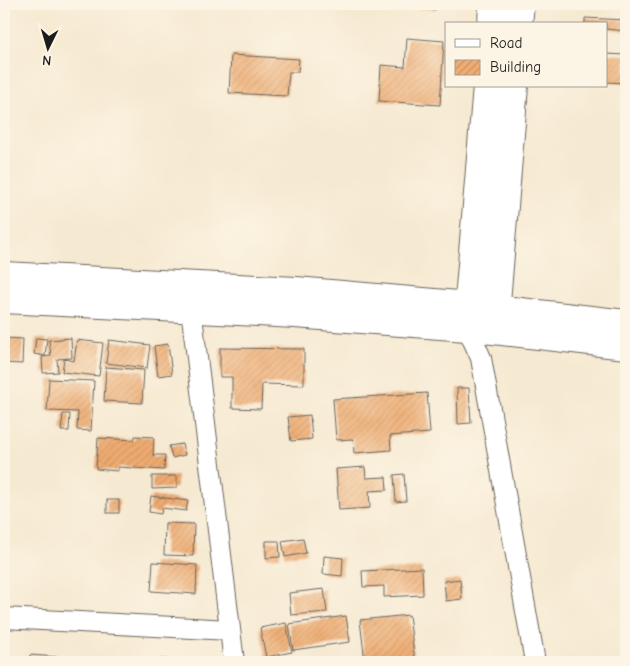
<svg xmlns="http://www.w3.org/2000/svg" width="630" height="666" viewBox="0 0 630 666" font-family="'Comic Neue',sans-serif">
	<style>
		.building { fill: url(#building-hatch) }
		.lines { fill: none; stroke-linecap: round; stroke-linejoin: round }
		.street-casing { stroke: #68645b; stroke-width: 22 }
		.secondary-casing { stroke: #68645b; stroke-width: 30 }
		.street { stroke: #fff; stroke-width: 20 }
		.secondary { stroke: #fff; stroke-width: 28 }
	</style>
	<defs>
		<pattern id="building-hatch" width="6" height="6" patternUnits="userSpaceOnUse" patternTransform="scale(1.25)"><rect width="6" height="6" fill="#efac71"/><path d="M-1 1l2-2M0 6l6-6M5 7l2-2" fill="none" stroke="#cc9361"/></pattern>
	</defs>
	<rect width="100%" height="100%" fill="#fcf5e5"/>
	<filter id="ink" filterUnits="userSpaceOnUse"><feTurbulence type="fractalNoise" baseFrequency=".02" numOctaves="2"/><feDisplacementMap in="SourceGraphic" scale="10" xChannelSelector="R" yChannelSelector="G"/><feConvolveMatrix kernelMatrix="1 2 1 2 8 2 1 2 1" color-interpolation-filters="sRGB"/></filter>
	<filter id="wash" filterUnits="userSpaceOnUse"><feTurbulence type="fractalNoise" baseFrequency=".0096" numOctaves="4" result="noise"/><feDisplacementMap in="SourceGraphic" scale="20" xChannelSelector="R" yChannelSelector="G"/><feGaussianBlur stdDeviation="1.12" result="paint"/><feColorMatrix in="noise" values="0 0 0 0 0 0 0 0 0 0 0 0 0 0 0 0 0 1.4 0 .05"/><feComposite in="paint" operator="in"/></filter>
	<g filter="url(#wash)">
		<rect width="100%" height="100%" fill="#f6e9d1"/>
		<g id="blocks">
			<g class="building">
				<polygon points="411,4 436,4 436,9 411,8"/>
				<polygon points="585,18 626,20 626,31 606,29 606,24 585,24"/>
				<polygon points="407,38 444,41 440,105 379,101 381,65 405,67"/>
				<polygon points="606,54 626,55 626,83 606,82"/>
				<polygon points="231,55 299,59 298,72 289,72 287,96 229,93"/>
				<polygon points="4,338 23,339 22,364 4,363"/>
				<polygon points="36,338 47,339 45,356 34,354"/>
				<polygon points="71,338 72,358 57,359 58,372 43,373 42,357 51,356 49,340"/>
				<polygon points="77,340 103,343 99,376 62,372 64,359 74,361"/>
				<polygon points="109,340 150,345 147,368 106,363"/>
				<polygon points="168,344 172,374 158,376 154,346"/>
				<polygon points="220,348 304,349 304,385 262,384 261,409 232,408 232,377 220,377"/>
				<polygon points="106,367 144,370 142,403 104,401"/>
				<polygon points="49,379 94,381 91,431 77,430 78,412 47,411"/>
				<polygon points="457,388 469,388 471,423 458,424"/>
				<polygon points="427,393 430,433 390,436 391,450 354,453 353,439 336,440 333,399"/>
				<polygon points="63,414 70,414 69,431 61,431"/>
				<polygon points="310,415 312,439 291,441 288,417"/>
				<polygon points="135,436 154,437 153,455 165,455 164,470 118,467 118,471 96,469 98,438 134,440"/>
				<polygon points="182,444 185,455 172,458 169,446"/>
				<polygon points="365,467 366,478 386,477 387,490 369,491 370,508 339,510 336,469"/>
				<polygon points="404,474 406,501 396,502 394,475"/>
				<polygon points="152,476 177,476 177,488 152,489"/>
				<polygon points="151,496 188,501 186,511 162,508 161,514 149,512"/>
				<rect x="107" y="500" width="12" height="13"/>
				<polygon points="165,523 194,524 193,556 164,555"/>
				<polygon points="303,538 306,553 285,557 282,541"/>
				<polygon points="266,541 279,541 280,557 266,558"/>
				<polygon points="324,556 343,558 342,576 323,574"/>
				<polygon points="153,562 197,565 196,594 151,591"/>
				<polygon points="422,568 423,595 384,597 384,586 363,587 362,571"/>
				<polygon points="460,579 462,599 446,601 444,581"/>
				<polygon points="324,589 327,612 291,615 289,593"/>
				<polygon points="409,615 415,662 365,662 360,620"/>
				<polygon points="346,616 350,642 293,650 289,624"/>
				<polygon points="286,623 292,652 266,657 260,628"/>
				<polygon points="30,655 72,658 72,662 29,662"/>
				<polygon points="160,659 200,661 200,662 159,662"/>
			</g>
		</g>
	</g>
	<g filter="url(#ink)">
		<use href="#blocks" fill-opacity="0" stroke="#68645b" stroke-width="1"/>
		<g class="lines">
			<g class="street-casing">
				<g id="street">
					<polyline points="191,308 234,662"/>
					<polyline points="467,327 481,358 535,662"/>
					<polyline points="4,618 230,630"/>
				</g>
			</g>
			<g class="secondary-casing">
				<g id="secondary">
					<polyline points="492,24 493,4"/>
					<polyline points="518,24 520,4"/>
					<polyline points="4,276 296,291 469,306 626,324"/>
					<polyline points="4,299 295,314 467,327 626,345"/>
					<polyline points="467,324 487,86"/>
					<polyline points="494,326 514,86"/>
				</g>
			</g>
			<use href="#street" class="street"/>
			<use href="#secondary" class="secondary"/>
		</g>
	</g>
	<rect width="630" height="666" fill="none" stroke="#fcf5e5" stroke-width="20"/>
	<rect x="445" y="22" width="162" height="65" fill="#fcf5e5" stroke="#a29e95"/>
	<rect x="455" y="39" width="25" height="8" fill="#ffffff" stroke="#a29e95"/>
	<text x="490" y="48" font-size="15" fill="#1c1c1c">Road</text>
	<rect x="455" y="60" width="25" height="15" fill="url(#building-hatch)" stroke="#a29e95"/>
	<text x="490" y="72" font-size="15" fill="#1c1c1c">Building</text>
	<g transform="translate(48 48) rotate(185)" stroke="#fcf5e5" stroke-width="4" paint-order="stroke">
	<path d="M0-4L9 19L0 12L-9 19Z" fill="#1c1c1c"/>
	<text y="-8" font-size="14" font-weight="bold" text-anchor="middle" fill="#1c1c1c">N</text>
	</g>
</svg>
